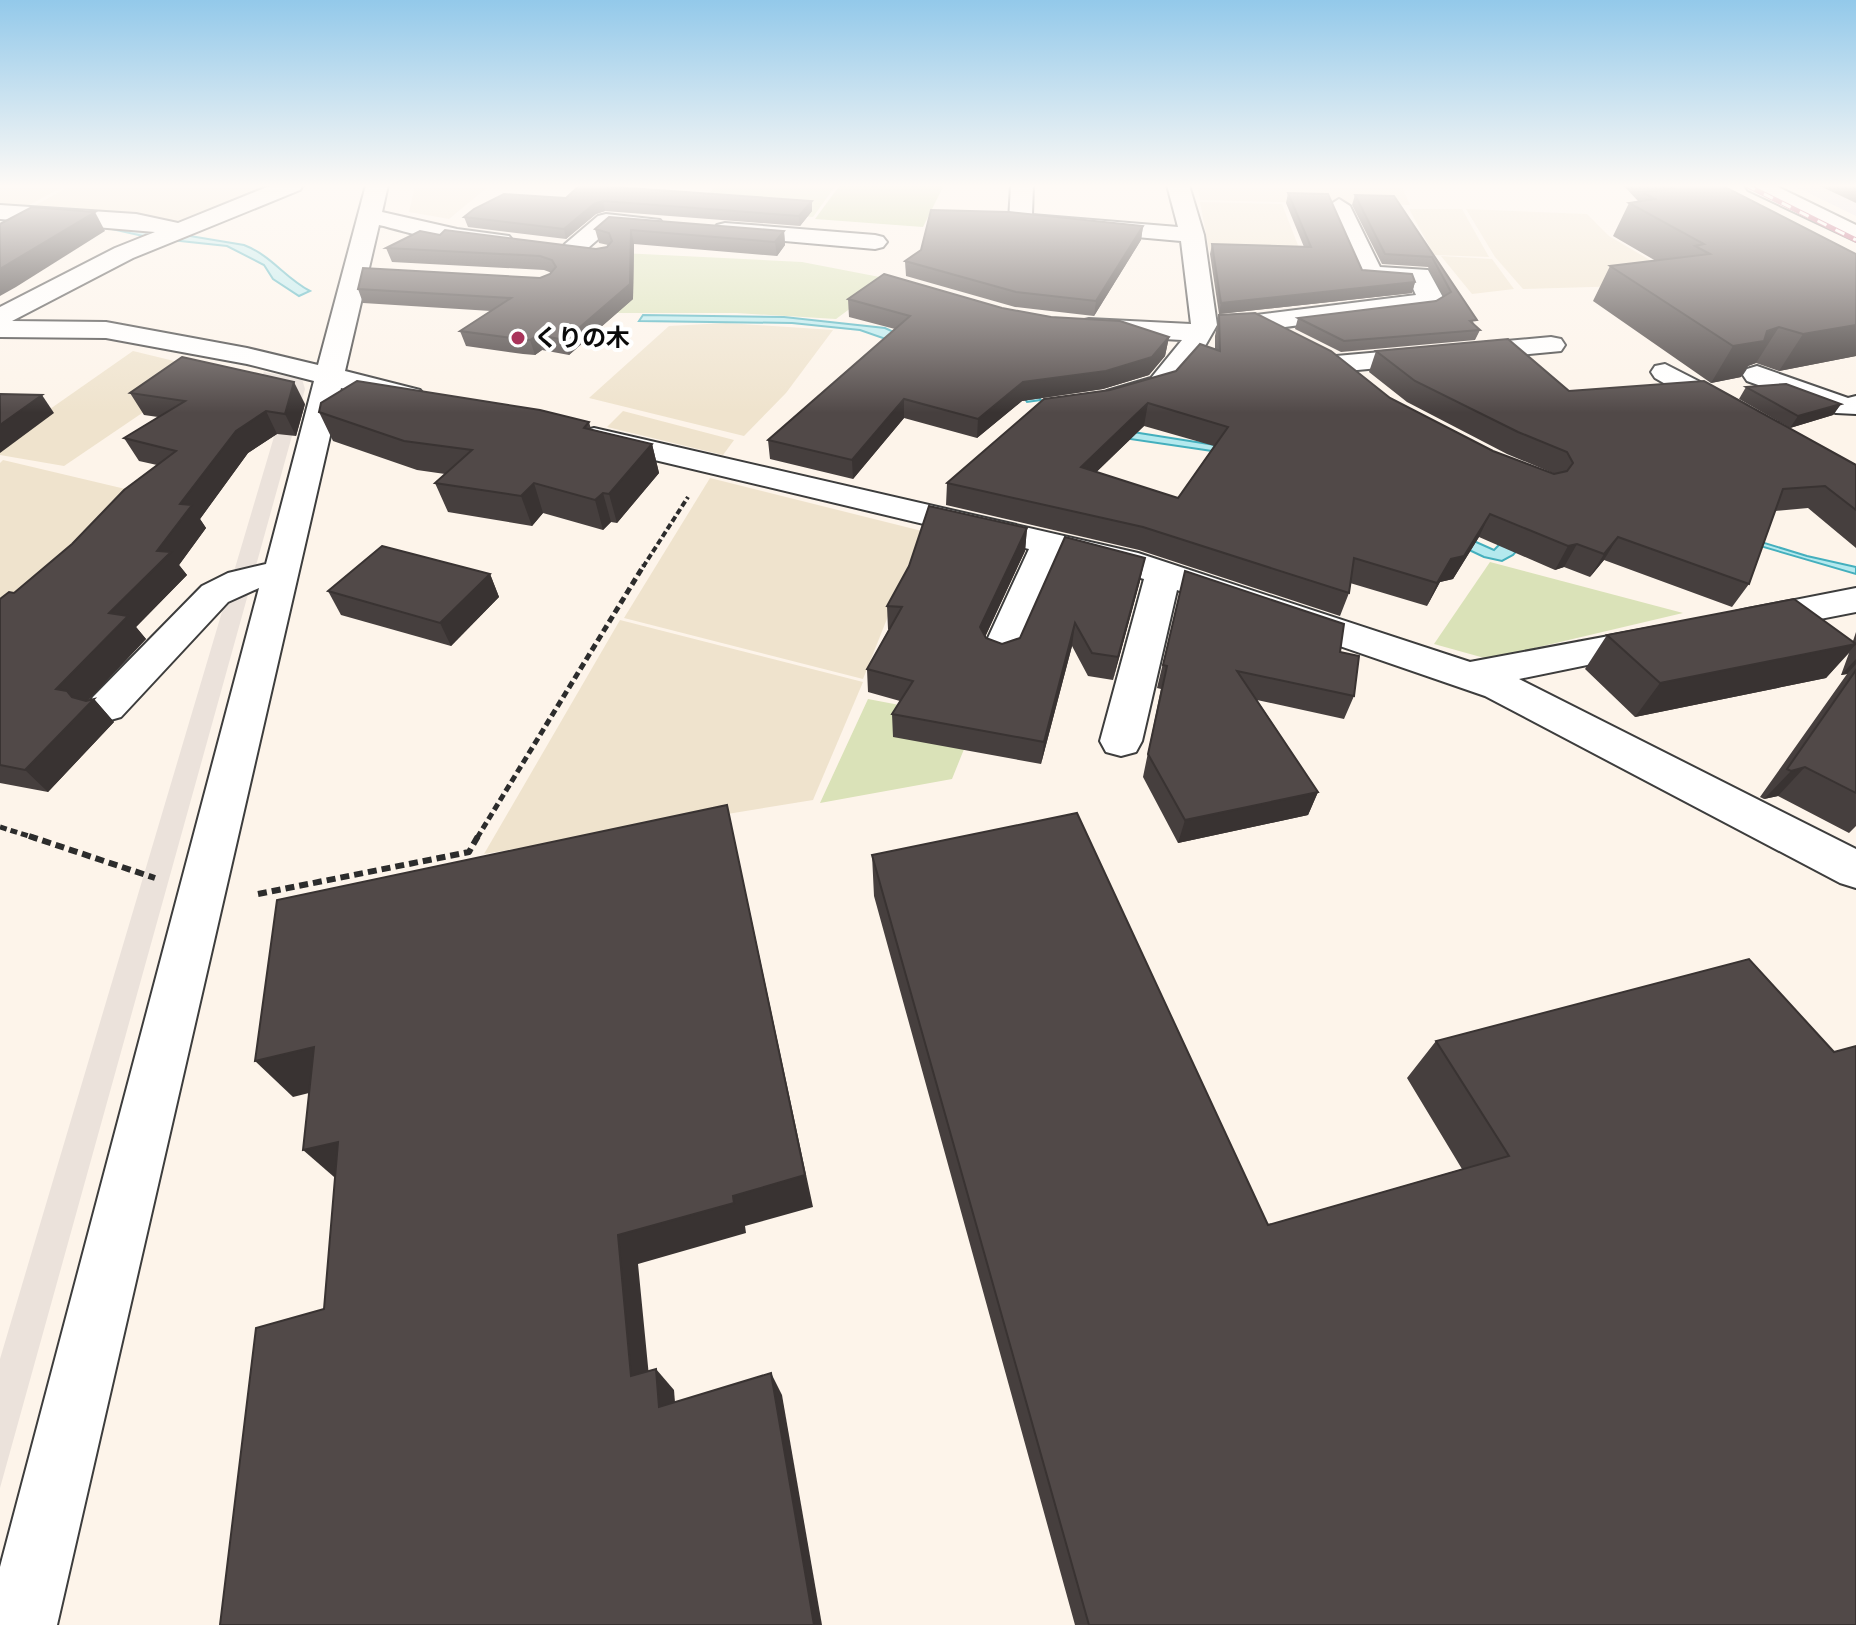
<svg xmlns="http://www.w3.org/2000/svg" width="1856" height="1625" viewBox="0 0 1856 1625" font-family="Merriweather,'Noto Sans JP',serif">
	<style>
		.industrial { fill: #e5dfe8 }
		.farmland { fill: #efe3cd }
		.green { fill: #dae2b8 }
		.forest { fill: #c2d199 }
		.plaza { fill: #ebe2db }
		.water { fill: #b4e9ee; stroke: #44afbd; stroke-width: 2 }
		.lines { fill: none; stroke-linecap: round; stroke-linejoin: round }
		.minor-casing { stroke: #3d3d3d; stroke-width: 4 }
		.path-far2 { stroke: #2c2c2c; stroke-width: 4; stroke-dasharray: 6 3; stroke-linecap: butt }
		.path-far1 { stroke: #2c2c2c; stroke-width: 5; stroke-dasharray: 7 4; stroke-linecap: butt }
		.path { stroke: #2c2c2c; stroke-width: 6; stroke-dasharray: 9 5; stroke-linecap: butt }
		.minor { fill: #fff; fill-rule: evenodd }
		.rail-casing { stroke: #a9335a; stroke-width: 5 }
		.rail { stroke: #fff; stroke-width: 3; stroke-dasharray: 10; stroke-linecap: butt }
		.wall { fill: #463f3e; fill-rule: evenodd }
		.shaded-wall { fill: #393332 }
		.building { fill: #514948; stroke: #393332; stroke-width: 2; fill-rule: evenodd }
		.poi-dot { fill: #a9335a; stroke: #fff; stroke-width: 3 }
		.labels { text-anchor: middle; stroke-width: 8; stroke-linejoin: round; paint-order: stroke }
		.far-poi-label { font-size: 24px; font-weight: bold; fill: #0a0a0a; stroke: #fff; text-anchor: start }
	</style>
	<rect width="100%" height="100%" fill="#fdf4ea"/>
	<polygon class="industrial" points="1792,185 1856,185 1856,216"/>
	<g class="farmland">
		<polygon points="0,185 66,185 22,209 0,208"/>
		<polygon points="72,185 280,185 175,225 25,211"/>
		<polygon points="415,185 490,185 449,219 409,212"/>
		<polygon points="1197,185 1401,185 1410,205 1200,200"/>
		<polygon points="1200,202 1282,204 1301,253 1209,250"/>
		<polygon points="1409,209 1462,209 1489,257 1434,255"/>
		<polygon points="1466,209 1587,214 1609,236 1677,276 1660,285 1523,289 1495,257"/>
		<polygon points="1441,256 1492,259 1514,289 1472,294"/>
		<polygon points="726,323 833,330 786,393 744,436 589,398 669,326"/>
		<polygon points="133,351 207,369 64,466 0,455 0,444"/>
		<polygon points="623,411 734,440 723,455 607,427"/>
		<polygon points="3,460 138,492 0,622 0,463"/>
		<polygon points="710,478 922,531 863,679 624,618"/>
		<polygon points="620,620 863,682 813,800 484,854"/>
	</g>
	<g class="green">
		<polygon points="717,185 836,185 813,217 695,207"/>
		<polygon points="622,253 802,262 890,279 836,319 736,313 602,313"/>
		<polygon points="1490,562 1683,613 1488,659 1434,644"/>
		<polygon points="989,687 952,779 820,803 868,699 957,716"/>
	</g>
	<polygon class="forest" points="840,185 944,185 923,227 815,219"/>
	<polygon class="plaza" points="264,372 302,379 305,389 0,1488 0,1359 287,393 260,378"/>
	<g class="water">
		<path d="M0 215 106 222 244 245C272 256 284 277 310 291L299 296 273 279 264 265 227 246 152 238 94 225 0 220Z"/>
		<polygon points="643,315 784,317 885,328 944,355 1026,381 1041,400 1027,402 1015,384 860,330 792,323 639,321"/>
		<polygon points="1114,429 1234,448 1386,502 1494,550 1562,481 1807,556 1856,567 1856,574 1572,491 1513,555 1502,561 1484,557 1361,499 1212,451 1103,435"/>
	</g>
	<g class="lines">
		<g class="minor-casing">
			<g id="minor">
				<path d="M272 185H303L300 190 133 258 12 321 106 322 247 348 318 365 366 185H388L382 212 457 229 509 236 513 241 509 246C475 255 414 233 379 225L345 371 420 390 425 396 420 402 410 405 341 388 57 1625H0V1567L259 588 228 602 121 717 107 721 93 717 87 707 93 697 202 586 228 573 266 564 314 381 247 364 106 338 0 337V307L115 248 155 232 0 219V205L136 214 178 223Z"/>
				<polygon points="1011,185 1033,185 1032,215 1178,227 1167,185 1189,185 1204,235 1217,325 1197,360 1171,390 1117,406 1107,403 1102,397 1107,391 1151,378 1182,340 1089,335 1080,333 1076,327 1080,321 1089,319 1191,324 1181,241 1012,226 1009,221"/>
				<polygon points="1745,185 1774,185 1856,225 1856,241 1748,190"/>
				<polygon points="1339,199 1350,206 1380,267 1428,270 1445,301 1441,306 1256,331 1247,329 1243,323 1247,317 1256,315 1416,295 1410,282 1362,279 1328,206"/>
				<polygon points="606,214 660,220 664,225 660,230 611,228 581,254 565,254 561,249 565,244 598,216"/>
				<polygon points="725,223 875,235 883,237 887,242 883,247 875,249 717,235 713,230 717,225"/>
				<polygon points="1551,337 1561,339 1565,345 1561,351 1336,372 1326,370 1322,364 1326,358 1336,356"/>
				<polygon points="1665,364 1747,406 1751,412 1747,418 1736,421 1725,418 1655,378 1651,372 1655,366"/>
				<polygon points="1757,366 1848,398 1856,396 1856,414 1836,413 1747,381 1743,375 1747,369"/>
				<polygon points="594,428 1138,553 1470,662 1657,627 1670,630 1676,639 1670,648 1519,679 1856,849 1856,888 1840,883 1485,696 1177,590 1142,741 1136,752 1121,756 1106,752 1100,741 1144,579 1061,556 1020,651 1015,660 1001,664 987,660 982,651 1029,549 583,443 579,437 583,431"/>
				<polygon points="1856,588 1856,612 1748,633 1735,630 1729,621 1735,612 1748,609"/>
			</g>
		</g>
		<polyline class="path-far2" points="643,567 688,497"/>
		<g class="path-far1">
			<polyline points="0,827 35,838"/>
			<polyline points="477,838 644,565"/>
		</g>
		<g class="path">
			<polyline points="29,836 155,878"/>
			<polyline points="258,894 469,852 478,836"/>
		</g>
		<use href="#minor" class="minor"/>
		<g class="rail-casing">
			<polyline id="rail" points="1746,185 1856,240"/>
		</g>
		<use href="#rail" class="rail"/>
	</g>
	<g class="wall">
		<polygon points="1623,185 1721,185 1856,254 1856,356 1779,371 1756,363 1748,366 1741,377 1711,383 1593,301 1610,266 1656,261 1613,236 1629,203 1638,201"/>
		<polygon points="1818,185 1856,185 1856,203"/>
		<polygon points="1288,193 1362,270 1415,282 1412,293 1219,314 1210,254 1212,244 1304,247 1286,203"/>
		<polygon points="1355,195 1394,196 1475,325 1480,330 1475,340 1341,352 1295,329 1298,318 1436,301 1444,297 1428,267 1382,264 1352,205"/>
		<polygon points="566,198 812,201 812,211 800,226 605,211 596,214 566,239 468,227 464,217"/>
		<polygon points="1143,226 1141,240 1094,316 1015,307 906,276 905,261"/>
		<polygon points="595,229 784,231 785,245 777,256 634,244 633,299 569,355 542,350 535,355 523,354 466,346 460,331 491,311 363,303 358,289 540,278 550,274 552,273 544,270 392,262 386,248 440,235 596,249 607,247 608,245 599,243"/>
		<polygon points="848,299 1002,308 1169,337 1165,356 1149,375 1103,389 1022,401 977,438 904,418 853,479 770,459 768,440 895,329 849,317"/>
		<path d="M1219 315 1390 398 1493 451 1555 474 1507 454 1407 402 1369 372 1376 351 1569 391 1856 465V548L1808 508 1775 511 1749 584 1732 607 1604 560 1590 577 1564 567 1555 570 1479 537 1453 579 1440 582 1427 606 1350 583 1349 593 1340 616 1139 550 946 505 947 483 1110 390 1176 371 1215 349V336ZM1144 426 1214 446 1178 498 1096 472Z"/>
		<polygon points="1746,387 1841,404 1833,415 1790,428 1739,399"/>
		<polygon points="130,393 305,404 296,436 277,434 248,453 200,519 206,528 179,565 187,575 136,627 146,639 87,701 94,699 114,722 48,792 0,783 0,599 14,593 72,544 157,465 139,461 124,438 158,417 144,415"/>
		<polygon points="319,412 589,422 591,429 652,444 659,473 617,523 611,522 603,530 543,513 532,526 448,512 435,483 445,474 417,470 333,441"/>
		<polygon points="1027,528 1025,551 985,637 986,638 1002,644 1020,638 1140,581 1113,680 1088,676 1072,646 1041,764 893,737 892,714 900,701 868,692 867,669 889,629 888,629 887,606"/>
		<polygon points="1185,571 1340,652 1354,696 1344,719 1257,700 1318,792 1308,815 1178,843 1143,777 1161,689 1157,688"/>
		<polygon points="490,574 499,597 451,646 341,615 328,591"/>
		<polygon points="1856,632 1856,826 1849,833 1778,796 1764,799 1760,797 1847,674 1841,675 1849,653 1826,678 1635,717 1585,669 1607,635 1853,641"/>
		<polygon points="872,855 1268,1225 1462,1169 1407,1078 1436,1041 1834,1052 1856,1625 1075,1625 874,896"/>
	</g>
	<g class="shaded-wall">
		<polygon points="603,201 605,211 596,214 566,239 564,229 594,204"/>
		<polygon points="812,201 812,211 800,226 799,216"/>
		<polygon points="95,212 105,231 16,287 0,296 0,269"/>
		<polygon points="1143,226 1141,240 1094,316 1096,301"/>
		<polygon points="631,230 634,244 633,299 569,355 565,340"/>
		<polygon points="784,231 785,245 777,256 775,242"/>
		<polygon points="1415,282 1412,293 1219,314 1221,303"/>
		<polygon points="1856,325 1856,356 1779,371 1803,334"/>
		<polygon points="1779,327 1756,363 1748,366 1741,377 1711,383 1733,346"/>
		<polygon points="538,335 542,350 535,355 530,340"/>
		<polygon points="1169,337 1165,356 1149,375 1103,389 1022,401 977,438 978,419 1023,382"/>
		<polygon points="294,382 305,404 296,436 285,414"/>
		<polygon points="42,395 54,413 0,453 0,425"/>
		<polygon points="904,399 904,418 853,479 852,460"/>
		<polygon points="1148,403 1144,426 1078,490 1081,467"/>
		<polygon points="1841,404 1833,415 1790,428 1798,416"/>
		<polygon points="266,411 277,434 248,453 200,519 206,528 179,565 187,575 136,627 146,639 82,707 94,699 114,722 48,792 25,770 56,689 109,613 157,551 180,504 236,431"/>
		<polygon points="652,444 659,473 617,523 609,494"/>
		<polygon points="534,483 543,513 532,526 521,496"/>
		<polygon points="603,493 611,522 603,530 595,500"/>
		<polygon points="1490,514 1479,537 1453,579 1440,582 1427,606 1437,583 1451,559"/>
		<polygon points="1027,528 1025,551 979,650 980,627"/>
		<polygon points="1618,537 1604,560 1590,577 1604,554"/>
		<polygon points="1577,544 1564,567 1555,570 1568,546"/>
		<polygon points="1145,558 1140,581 1113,680 1118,657"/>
		<polygon points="490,574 499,597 451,646 440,623"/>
		<polygon points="1075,623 1072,646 1041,764 1044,742"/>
		<polygon points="1856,644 1826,678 1635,717 1660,683"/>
		<polygon points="1856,659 1856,664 1847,674 1841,675"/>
		<polygon points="1805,767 1778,796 1764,799 1791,771"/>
		<polygon points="1318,792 1308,815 1178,843 1185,820"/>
		<polygon points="727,805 813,1207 745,1226 746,1233 638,1264 651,1397 631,1376 618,1235 733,1196"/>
		<polygon points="314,1047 349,1083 293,1097 255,1061"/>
		<polygon points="338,1142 341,1183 303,1150"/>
		<polygon points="656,1369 674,1390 677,1427 659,1407"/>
		<polygon points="771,1373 782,1395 822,1625 814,1625"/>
	</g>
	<g class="building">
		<polygon points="580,185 586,185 812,201 799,216 603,201 594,204 564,229 464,217 474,209 504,194 566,198"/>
		<polygon points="1670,185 1721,185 1856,254 1856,325 1803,334 1779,327 1767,331 1764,341 1733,346 1610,266 1710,254 1695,246 1704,244 1629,203 1655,199 1642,192 1674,189"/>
		<polygon points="1288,193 1328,194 1362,270 1412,274 1415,282 1221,303 1212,244 1311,247"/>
		<polygon points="1355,195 1394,196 1477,320 1470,321 1480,330 1344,341 1298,318 1436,301 1451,292 1432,257 1385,254"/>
		<polygon points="32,207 95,212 0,269 0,224"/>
		<polygon points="931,210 1009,212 1143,226 1096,301 1016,292 905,261 921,250"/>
		<polygon points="609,217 784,231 775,242 631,230 630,284 565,340 538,335 530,340 519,339 460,331 511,298 358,289 363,268 540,278 550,274 556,267 552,260 540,256 386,248 420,231 440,235 445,230 596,249 607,247 612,241 609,233 595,229"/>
		<polygon points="884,274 1002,308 1051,317 1120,321 1169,337 1152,357 1106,371 1023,382 978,419 904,399 852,460 768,440 910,316 848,299"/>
		<path d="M1255 313 1331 351 1390 398 1493 451 1554 474 1567 471 1573 463 1567 452 1518 432 1415 381 1376 351 1508 339 1569 391 1704 381 1856 465V510L1825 486 1783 489 1749 584 1618 537 1604 554 1577 544 1568 546 1490 514 1464 556 1451 559 1437 583 1354 558 1349 593 1143 527 947 483 1044 399 1110 390 1176 371 1200 344 1220 351 1219 315ZM1148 403 1228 427 1178 498 1081 467Z"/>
		<polygon points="182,357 294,382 285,414 266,411 236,431 180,504 192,505 157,551 171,552 109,613 128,616 56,689 67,691 72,697 86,701 94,699 25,770 0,765 0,599 9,592 14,593 72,544 124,490 176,451 124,438 185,401 130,393"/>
		<polygon points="357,381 540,410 589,422 584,428 652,444 609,494 603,493 595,500 534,483 521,496 435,483 472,450 404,441 319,412 321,403"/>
		<polygon points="1786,384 1841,404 1798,416 1746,387"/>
		<polygon points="0,394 42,395 0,425"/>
		<polygon points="929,506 1027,528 980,627 986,638 1002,644 1020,638 1065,537 1145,558 1118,657 1092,653 1075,623 1044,742 892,714 913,681 867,669 902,607 887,606 909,566"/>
		<polygon points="382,546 490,574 440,623 328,591"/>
		<polygon points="1185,571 1344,624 1340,652 1359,656 1354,696 1237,671 1318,792 1185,820 1148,754 1167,666 1163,665"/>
		<polygon points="1794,599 1856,644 1660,683 1607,635"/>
		<polygon points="1856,670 1856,793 1805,767 1791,771 1787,769"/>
		<polygon points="727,805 805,1175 733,1196 734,1203 618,1235 631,1376 656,1369 659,1407 771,1373 814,1625 220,1625 256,1328 324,1309 338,1142 303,1150 314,1047 255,1061 277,900"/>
		<polygon points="1077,813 1268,1225 1509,1156 1436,1041 1749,959 1834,1052 1856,1046 1856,1625 1089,1625 872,855"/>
	</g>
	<linearGradient id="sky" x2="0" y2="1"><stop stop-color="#93c9ea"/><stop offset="0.45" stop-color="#fefaf6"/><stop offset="1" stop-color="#fefaf6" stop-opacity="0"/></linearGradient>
	<rect width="1856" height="413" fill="url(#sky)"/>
	<circle class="poi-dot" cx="518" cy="338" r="8"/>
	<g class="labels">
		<g class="far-poi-label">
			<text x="534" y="346">くりの木</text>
		</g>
	</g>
</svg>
